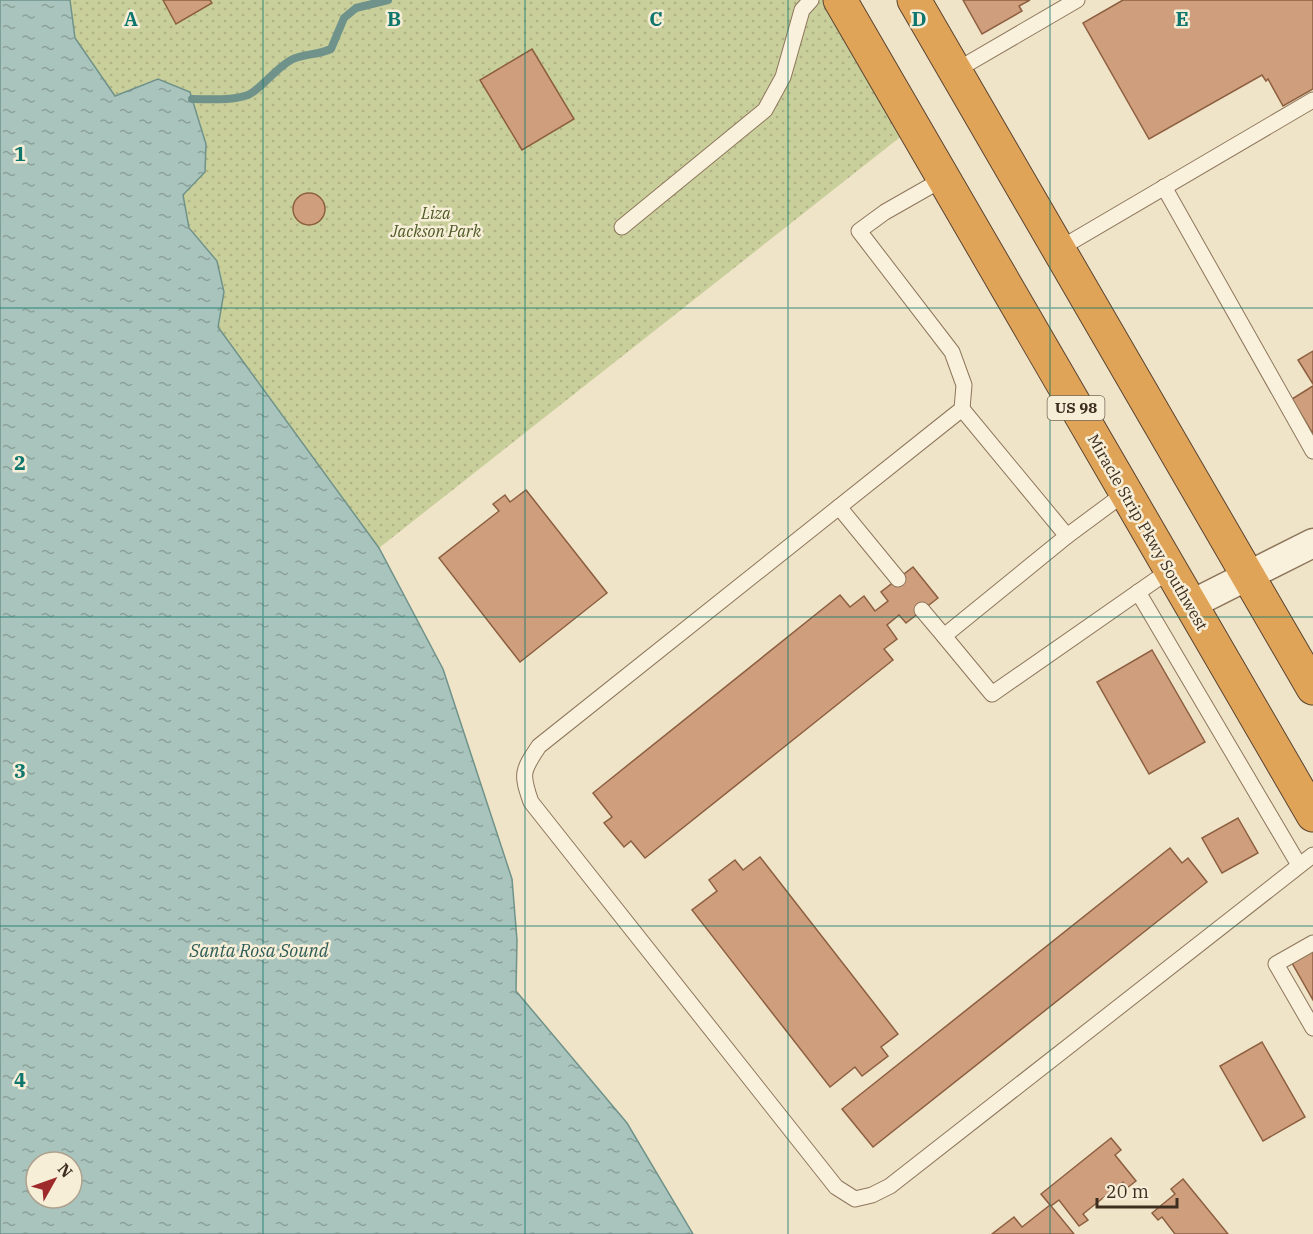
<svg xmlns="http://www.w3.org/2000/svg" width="1313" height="1234" viewBox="0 0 1313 1234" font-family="'IBM Plex Serif',serif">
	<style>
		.grass { fill: url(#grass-dots) }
		.water { fill: url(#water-ripples); stroke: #6f938a; stroke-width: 1.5; fill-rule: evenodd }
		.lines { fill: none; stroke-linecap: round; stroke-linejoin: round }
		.stream { stroke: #6f938a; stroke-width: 8 }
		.building { fill: #cf9f7d; stroke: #8d5f41; stroke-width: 1.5 }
		.lane-casing { stroke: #8d765c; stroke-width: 17 }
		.street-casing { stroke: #8d765c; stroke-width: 31 }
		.highway-casing { stroke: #5b4430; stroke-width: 35 }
		.lane { stroke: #faf1dc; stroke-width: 15 }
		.street { stroke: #faf1dc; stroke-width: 28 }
		.highway { stroke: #e0a458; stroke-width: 33 }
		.grid { fill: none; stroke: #0f766e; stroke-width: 1.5; stroke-opacity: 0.55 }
		.labels { text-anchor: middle; stroke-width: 5; stroke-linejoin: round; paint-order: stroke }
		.shield { fill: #f7eed8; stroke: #756857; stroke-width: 1.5 }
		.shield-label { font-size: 15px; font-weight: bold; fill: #3d2e20 }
		.park-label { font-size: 16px; font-style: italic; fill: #4d5a26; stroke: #f7eed8 }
		.street-label { font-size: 16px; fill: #3d2e20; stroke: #f7eed8 }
		.water-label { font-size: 18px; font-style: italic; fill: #2f5d5a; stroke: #f7eed8 }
		.grid-label { font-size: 20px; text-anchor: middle; font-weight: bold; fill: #0f766e; stroke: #f7eed8; stroke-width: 5; stroke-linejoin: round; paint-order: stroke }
	</style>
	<defs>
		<pattern id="grass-dots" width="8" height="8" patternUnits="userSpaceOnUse" patternTransform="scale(1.5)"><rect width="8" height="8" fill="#c9cf9b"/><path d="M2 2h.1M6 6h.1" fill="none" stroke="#aeb285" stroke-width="1.8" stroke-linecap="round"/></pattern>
		<pattern id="water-ripples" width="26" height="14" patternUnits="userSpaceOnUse" patternTransform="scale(1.5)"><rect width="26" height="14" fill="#a9c4bc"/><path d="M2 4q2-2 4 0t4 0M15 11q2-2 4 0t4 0" fill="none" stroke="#8ba098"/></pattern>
	</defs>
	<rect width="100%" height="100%" fill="#f0e4c8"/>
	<polygon class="grass" points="70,0 840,0 913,127 379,548 218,327 224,292 217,261 189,227 183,195 205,172 206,143 157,79 115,96 75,38"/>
	<path class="water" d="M0 0H70L75 38 115 96 158 79 190 92 206 144 205 172 183 195 189 228 217 261 224 292 218 327 379 548 443 669 512 879 517 940 516 991 627 1123 693 1234H0ZM36 1162H72V1198H36Z"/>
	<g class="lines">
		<path class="stream" d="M192 99C210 99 231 101 248 95 259 91 276 68 291 60 302 54 318 55 331 49L344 18 356 8 388 0"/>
	</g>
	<g class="building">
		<polygon points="163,0 210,0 212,3 176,24"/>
		<polygon points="963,0 1030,0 1019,6 1022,11 982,34"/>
		<polygon points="1123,0 1313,0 1313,89 1283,106 1268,79 1266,81 1262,75 1149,139 1083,23"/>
		<polygon points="532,49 574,119 522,150 480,80"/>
		<circle cx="309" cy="209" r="16"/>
		<polygon points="1313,351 1313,384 1298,360"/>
		<polygon points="1313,386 1313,434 1292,399"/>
		<polygon points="526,490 607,593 520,662 439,558 499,511 493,504 505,495 510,502"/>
		<polygon points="913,567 938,598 906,623 899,615 887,625 897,639 884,649 893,660 645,858 631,841 624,847 604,823 612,817 593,793 840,595 850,607 864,596 875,611 888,601 881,592"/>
		<polygon points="1152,650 1205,742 1149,774 1097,682"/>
		<polygon points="1238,818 1258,853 1222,873 1202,838"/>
		<polygon points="1170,848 1182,863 1188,858 1207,882 873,1147 842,1109"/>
		<polygon points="760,857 898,1034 881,1047 888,1056 862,1076 855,1067 830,1087 692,910 717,891 709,880 735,860 743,870"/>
		<polygon points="1313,951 1313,1000 1292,963"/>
		<polygon points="1262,1042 1305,1117 1263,1141 1220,1066"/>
		<polygon points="1111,1138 1121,1150 1115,1155 1136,1181 1127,1188 1123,1182 1083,1214 1088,1220 1079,1226 1059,1200 1051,1206 1074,1234 992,1234 1014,1217 1022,1227 1050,1205 1041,1194"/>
		<polygon points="1183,1179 1228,1234 1175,1234 1162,1217 1158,1220 1152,1213 1175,1194 1171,1189"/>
	</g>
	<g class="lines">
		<g class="lane-casing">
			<g id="lane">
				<polyline points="955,71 1077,0"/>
				<path d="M943 179 885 212 859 231 952 352 964 385 962 409 539 746C522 771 521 774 531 802L836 1187 855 1199 872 1195 890 1186 1313 855"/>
				<polyline points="1164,187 1313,451"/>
				<polyline points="622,227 765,110 783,77 802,10 811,0"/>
				<polyline points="1059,249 1313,100"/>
				<polyline points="962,409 1067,536 1125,493"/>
				<polyline points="839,507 898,579"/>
				<polyline points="1138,592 1299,865"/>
				<polyline points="922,610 944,636 1067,536"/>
				<polyline points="944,636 992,694 1170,570"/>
				<polyline points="1313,943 1276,964 1313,1028"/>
			</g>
		</g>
		<g class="street-casing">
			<polyline id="street" points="1190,605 1313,543"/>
		</g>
		<g class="highway-casing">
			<g id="highway">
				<polyline points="840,0 1313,815"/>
				<polyline points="914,0 1313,688"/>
			</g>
		</g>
		<use href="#lane" class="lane"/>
		<use href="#street" class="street"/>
		<use href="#highway" class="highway"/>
	</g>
	<path class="grid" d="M263 0V1234M525 0V1234M788 0V1234M1050 0V1234M0 308H1313M0 617H1313M0 926H1313"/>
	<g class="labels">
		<rect class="shield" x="1047.5" y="396" width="57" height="24" rx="4.5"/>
		<g class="shield-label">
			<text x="1076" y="413">US 98</text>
		</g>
		<g class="park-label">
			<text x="436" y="219">Liza<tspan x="436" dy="18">Jackson Park</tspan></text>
		</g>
		<g class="street-label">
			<text transform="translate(1148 532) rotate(60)" y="6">Miracle Strip Pkwy Southwest</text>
		</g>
		<g class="water-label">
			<text x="259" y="957">Santa Rosa Sound</text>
		</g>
	</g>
	<g class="grid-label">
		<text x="131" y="26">A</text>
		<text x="394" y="26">B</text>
		<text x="656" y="26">C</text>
		<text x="919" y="26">D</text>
		<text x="1182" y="26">E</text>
		<text x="20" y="161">1</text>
		<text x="20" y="470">2</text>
		<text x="20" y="778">3</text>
		<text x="20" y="1087">4</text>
	</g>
	<g transform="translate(54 1180) rotate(50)"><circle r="28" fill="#f7eed8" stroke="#ada18e" stroke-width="1.5"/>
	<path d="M0-4.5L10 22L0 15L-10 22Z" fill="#9e2a2b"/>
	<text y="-9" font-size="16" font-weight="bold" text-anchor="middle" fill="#3d2e20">N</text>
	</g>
	<path d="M1097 1198v9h80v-9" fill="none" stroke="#3d2e20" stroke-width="3"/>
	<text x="1106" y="1198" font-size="18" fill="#3d2e20" stroke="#f7eed8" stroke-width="4.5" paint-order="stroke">20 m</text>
</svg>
